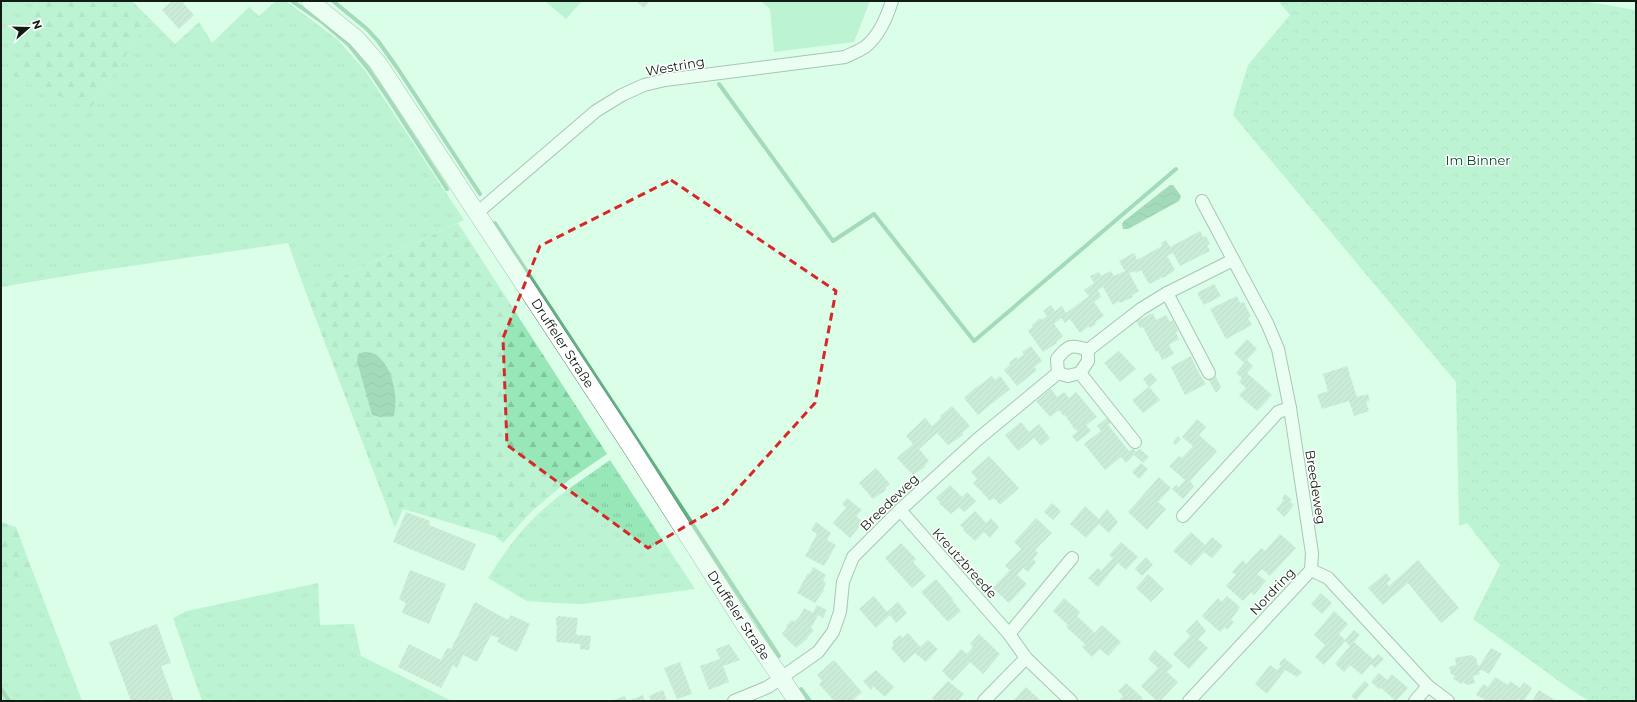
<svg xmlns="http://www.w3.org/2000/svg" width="1637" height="702" viewBox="0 0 1637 702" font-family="Montserrat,sans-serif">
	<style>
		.grass { fill: url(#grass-tufts) }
		.forest { fill: url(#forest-firs) }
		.park { fill: url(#park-crowns) }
		.garden { fill: #97e7b8 }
		.water { fill: url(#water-waves) }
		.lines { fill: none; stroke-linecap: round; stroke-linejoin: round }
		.stream { stroke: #5fb284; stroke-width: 4 }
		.building { fill: url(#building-hatch) }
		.street-casing { stroke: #678673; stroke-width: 14 }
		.secondary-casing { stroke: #678673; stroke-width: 18 }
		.street { stroke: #fff; stroke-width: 12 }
		.secondary { stroke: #fff; stroke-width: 17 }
		.marked { fill: none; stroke: #d62828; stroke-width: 3; stroke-dasharray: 8 5; stroke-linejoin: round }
		.labels { text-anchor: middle; stroke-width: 3; stroke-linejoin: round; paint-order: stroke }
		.street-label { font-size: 13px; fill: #101c14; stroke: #fff }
		.park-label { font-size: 13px; fill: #014729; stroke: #fff }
	</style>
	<defs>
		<pattern id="grass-tufts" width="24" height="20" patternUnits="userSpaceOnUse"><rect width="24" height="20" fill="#97e7b8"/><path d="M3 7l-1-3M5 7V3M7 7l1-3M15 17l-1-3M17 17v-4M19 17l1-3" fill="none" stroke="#81c69d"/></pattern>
		<pattern id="forest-firs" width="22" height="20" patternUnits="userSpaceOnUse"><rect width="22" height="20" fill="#97e7b8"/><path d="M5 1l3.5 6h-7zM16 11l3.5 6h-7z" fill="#81c69d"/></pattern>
		<pattern id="park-crowns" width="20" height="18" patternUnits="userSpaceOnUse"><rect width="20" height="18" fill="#97e7b8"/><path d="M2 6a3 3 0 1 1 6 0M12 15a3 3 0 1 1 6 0" fill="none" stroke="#81c69d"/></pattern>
		<pattern id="water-waves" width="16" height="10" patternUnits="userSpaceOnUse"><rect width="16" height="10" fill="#5fb284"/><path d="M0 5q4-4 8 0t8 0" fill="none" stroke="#4d906b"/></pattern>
		<pattern id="building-hatch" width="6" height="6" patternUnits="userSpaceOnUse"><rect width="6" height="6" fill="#b6d7c2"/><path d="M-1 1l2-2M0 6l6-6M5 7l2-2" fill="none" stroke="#9bb8a6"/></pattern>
	</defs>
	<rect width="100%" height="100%" fill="#dbfee8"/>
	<g class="grass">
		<polygon points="1,1 38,1 15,77 90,108 150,19 175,44 199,22 212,43 249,7 259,16 276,1 286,1 337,39 366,72 464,220 306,293 288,243 90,272 1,287"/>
		<path d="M610 460 695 589 583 604 556 603 527 601 488 578C502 557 516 535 535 517 557 495 585 478 610 460Z"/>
		<polygon points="31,567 82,701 1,701 1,579 25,574"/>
		<polygon points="318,583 320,625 354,624 361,656 452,701 202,701 173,618 187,611"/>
	</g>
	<g class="forest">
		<polygon points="38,1 132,1 150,19 90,109 14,77"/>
		<polygon points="458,223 607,454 569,480 531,512 503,543 495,536 403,509 395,528 306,293"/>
		<polygon points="1,522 16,527 31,567 26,574 1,579"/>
	</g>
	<polygon class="park" points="1278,1 1583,1 1636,10 1636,701 1589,701 1570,689 1473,619 1500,565 1467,523 1459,526 1456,382 1233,115 1248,65 1290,15"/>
	<g class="garden">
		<polygon points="545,1 582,1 566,19"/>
		<polygon points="761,1 870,1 854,42 774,52 770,9"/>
	</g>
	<g class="water">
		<polygon points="1170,185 1173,185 1181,196 1179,201 1128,229 1123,229 1122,224 1124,221"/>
		<path d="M364 352C384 351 393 376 395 394 396 401 395 409 394 416L380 417 372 415 357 361 358 354Z"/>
	</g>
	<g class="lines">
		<g class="stream">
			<polyline points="292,1 321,21 349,45 369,70 388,98 447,189"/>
			<polyline points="333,1 367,29 378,41 398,69 480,194"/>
			<polyline points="719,84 833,241 874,214 974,341 1176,169"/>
			<polyline points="495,223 779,656"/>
			<polyline points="1,689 9,701"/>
			<polyline points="801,689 810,701"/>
		</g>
	</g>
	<g class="building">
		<polygon points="172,1 185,1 183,3 194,15 179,29 162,10"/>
		<polygon points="636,1 650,1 644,8"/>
		<polygon points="1200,231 1203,237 1206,236 1210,244 1207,245 1210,251 1180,266 1173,253 1167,256 1175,270 1165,277 1159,278 1160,279 1149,284 1141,270 1136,273 1135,271 1129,273 1139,291 1132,295 1133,297 1120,303 1119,301 1113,305 1103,287 1098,290 1101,297 1094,302 1104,316 1095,322 1096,324 1090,328 1089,326 1080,333 1070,319 1065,323 1061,318 1054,324 1063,336 1056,342 1057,343 1043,352 1028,331 1033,326 1032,325 1040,318 1042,320 1047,316 1043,311 1051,305 1055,311 1062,306 1066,313 1089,296 1084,290 1094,283 1090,276 1099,272 1101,276 1111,271 1114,276 1125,271 1119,261 1128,256 1134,253 1137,260 1162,246 1161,243 1166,240 1170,247"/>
		<polygon points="1214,284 1221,296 1204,305 1197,293"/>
		<polygon points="1237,296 1240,303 1244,302 1247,309 1251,316 1248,318 1252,325 1226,339 1210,309"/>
		<polygon points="1153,313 1156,320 1166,315 1170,322 1173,320 1178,331 1176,333 1179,339 1169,345 1174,354 1162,360 1158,351 1156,352 1143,327 1140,328 1136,321"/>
		<polygon points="1247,339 1257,349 1244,363 1234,353"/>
		<polygon points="1031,346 1042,361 1034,367 1037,370 1017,386 1004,370 1010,365 1009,363 1016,357 1018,359 1024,354 1022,352"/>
		<polygon points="1119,351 1136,369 1120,382 1104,363"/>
		<polygon points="1191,356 1197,370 1200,371 1198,372 1206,384 1185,395 1171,367"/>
		<polygon points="1247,360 1253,366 1247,373 1272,395 1257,411 1239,395 1246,388 1239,382 1242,378 1236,373"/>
		<polygon points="1347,366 1357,397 1368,394 1370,400 1366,402 1369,411 1354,416 1349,401 1322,409 1317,395 1328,391 1323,374"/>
		<polygon points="1151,373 1157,380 1149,387 1143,379"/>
		<polygon points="1215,375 1221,387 1216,393 1208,379"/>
		<polygon points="992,376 995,380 1000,376 1010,389 978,415 964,398 976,387 977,387"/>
		<polygon points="1149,387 1160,400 1143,413 1132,400"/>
		<polygon points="1051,389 1057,397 1064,392 1069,398 1076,392 1097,417 1086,425 1091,431 1077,442 1072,436 1078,431 1076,429 1075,430 1065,415 1064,416 1059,410 1050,417 1036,401"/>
		<polygon points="952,406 970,426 962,433 963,435 948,445 937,433 919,449 929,461 924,466 925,467 913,475 897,458 913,444 906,436 925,418 932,426 941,418 940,416"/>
		<polygon points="1108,417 1112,422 1108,425 1129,451 1133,448 1136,452 1140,449 1149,457 1143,463 1134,455 1126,463 1121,457 1105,470 1084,444 1101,431 1097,426"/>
		<polygon points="1197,419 1206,427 1199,435 1217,451 1190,481 1194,486 1183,499 1172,489 1176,485 1179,487 1185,480 1169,466 1179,456 1182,458 1193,446 1182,437"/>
		<polygon points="1021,422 1029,432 1039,424 1050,438 1041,446 1034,438 1018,451 1005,435"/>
		<polygon points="1178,436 1181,439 1175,445 1173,442"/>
		<polygon points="989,456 1019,488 1000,505 994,498 990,501 982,492 973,483 977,479 971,472"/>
		<polygon points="1141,463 1148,469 1139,479 1132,472"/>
		<polygon points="876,468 890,484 885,488 886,490 873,499 859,483"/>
		<polygon points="1159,477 1171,488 1158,502 1166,509 1147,530 1128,512"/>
		<polygon points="950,485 962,497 967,492 976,501 964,512 959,507 951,514 939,503 940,502 936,498"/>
		<polygon points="1285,494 1292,500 1290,502 1294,505 1284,517 1276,509 1284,500 1282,498"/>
		<polygon points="847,498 862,510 856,516 863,522 850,538 833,523 846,508 842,504"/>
		<polygon points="1052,503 1061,511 1053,520 1044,512"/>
		<polygon points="1085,506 1099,519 1107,509 1118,522 1109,533 1099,524 1086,538 1070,524"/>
		<polygon points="975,511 986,523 991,518 999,527 990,538 984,532 975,541 963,530 964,529 960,525"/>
		<polygon points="406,512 430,521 429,525 476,544 464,571 393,542"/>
		<polygon points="1036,518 1052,533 1035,550 1038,553 1033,559 1036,562 1028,572 1023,568 1017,575 1027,584 1009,603 993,588 1010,570 1005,566 1021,549 1014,542"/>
		<polygon points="816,522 831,533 827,540 836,545 824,566 805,556 817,534 811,530"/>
		<polygon points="1191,532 1205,545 1212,537 1223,546 1212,558 1204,552 1191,566 1173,551"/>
		<polygon points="1280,534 1296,548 1270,576 1262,569 1257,574 1266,581 1254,595 1251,592 1243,601 1226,586 1236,575 1232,572 1243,560 1246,564 1261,548 1265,551"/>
		<polygon points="1121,542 1138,557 1126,570 1118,563 1098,587 1088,578 1098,568 1101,571 1113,558 1109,555"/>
		<polygon points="901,543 916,559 913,562 926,576 912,588 885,558"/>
		<polygon points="1146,557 1153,565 1142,576 1135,569"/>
		<polygon points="1418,560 1459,608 1441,623 1408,583 1383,605 1368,588 1386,573 1391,579 1387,583 1389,586"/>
		<polygon points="813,567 826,575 823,581 826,583 823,589 824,590 815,603 797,593 808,573 810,574"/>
		<polygon points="410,570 446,584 429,624 402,613 406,603 399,599"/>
		<polygon points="1148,574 1164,589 1151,602 1136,588"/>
		<polygon points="936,579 953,599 952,600 961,611 948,622 921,592"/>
		<polygon points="1321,593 1332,603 1322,614 1311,604"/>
		<polygon points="874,596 887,612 898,602 907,613 896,623 890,615 876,628 859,609"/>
		<polygon points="1227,596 1240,607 1231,620 1234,622 1227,630 1225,627 1220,632 1202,616 1218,598 1222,602"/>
		<polygon points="1064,598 1080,612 1077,616 1095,633 1102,625 1121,642 1108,656 1100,649 1092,657 1082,647 1085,644 1066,627 1068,625 1053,611"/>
		<polygon points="475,602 508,620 511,615 530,624 517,652 497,642 499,638 491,635 477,662 463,655 457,668 453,665 441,688 398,667 409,644 441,660 447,648 451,649"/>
		<polygon points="817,605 827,610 823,618 818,615 811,628 814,631 807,637 808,638 796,648 782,634 787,628 786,626 792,620 794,622 800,616 804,608 813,613"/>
		<polygon points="1334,611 1348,624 1339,634 1345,640 1354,630 1360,635 1354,642 1373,659 1378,654 1384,659 1375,668 1371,664 1362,675 1350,665 1344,672 1335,664 1350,646 1345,641 1324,665 1315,657 1325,645 1314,635"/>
		<polygon points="558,616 578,618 576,633 577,635 591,636 589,650 580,649 580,644 556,642 557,626 556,624 556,619"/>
		<polygon points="1197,620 1206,631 1198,639 1208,648 1189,669 1173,654 1190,636 1186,631"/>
		<polygon points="157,624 171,663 161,666 174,701 131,701 109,642"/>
		<polygon points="908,633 920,647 928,640 938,649 926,662 915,653 904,663 891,648 893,646 893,641 900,635 903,638"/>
		<polygon points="979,634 1000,654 983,674 970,662 952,681 942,671 961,649 967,654 973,647 970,644"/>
		<polygon points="729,644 740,660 723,666 729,682 709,690 700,666 720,659 716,649"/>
		<polygon points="1491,648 1502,654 1489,674 1482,670 1479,671 1480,674 1473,676 1475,683 1467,685 1463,682 1462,684 1453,679 1455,676 1451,674 1449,667 1456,665 1455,658 1471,655 1476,658 1478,666 1480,665"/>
		<polygon points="1155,650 1173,666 1167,672 1178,682 1160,701 1157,701 1141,686 1158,668 1148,659"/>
		<polygon points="1284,658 1302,672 1297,677 1285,670 1267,694 1255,684 1270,665 1277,670 1281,666 1279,664"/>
		<polygon points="834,660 862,692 852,701 834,701 819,684 822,681 817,675"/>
		<polygon points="680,662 692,694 677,699 664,668"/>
		<polygon points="876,670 894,687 885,697 873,686 871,690 863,681"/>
		<polygon points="1379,673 1387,680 1392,674 1408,688 1396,701 1381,688 1379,689 1371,682"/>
		<polygon points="1495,677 1508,685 1510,681 1520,688 1524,682 1532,688 1524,701 1517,699 1516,701 1488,701 1476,695 1483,684 1488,687"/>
		<polygon points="948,681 964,694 958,701 935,701 932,698"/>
		<polygon points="1365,681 1369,685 1356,700 1351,696"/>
		<polygon points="1126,683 1143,698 1141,701 1118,701 1123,696 1118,691"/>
		<polygon points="1026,687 1041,701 1013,701"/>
		<polygon points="663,690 667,701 651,701 649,696"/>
		<polygon points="1539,690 1555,700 1554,701 1532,701"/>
		<polygon points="643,695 645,701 628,701"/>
		<polygon points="625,696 627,701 611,701"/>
	</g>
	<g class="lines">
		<g class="street-casing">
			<g id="street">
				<polyline points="1202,201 1267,323 1278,349 1290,408 1312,553 1311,570"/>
				<path d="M477 213 596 111 622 95 644 85 665 80 845 57C851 54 859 51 865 47 879 36 887 17 892 1"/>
				<polyline points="1167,293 1209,373"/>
				<polyline points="1088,350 1141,309 1167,293 1233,260"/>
				<path d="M1058 373 1057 359C1068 345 1071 344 1088 350"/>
				<polyline points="1058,373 1068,376 1080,373 1088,361 1088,350"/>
				<polyline points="1080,373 1135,442"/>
				<polyline points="900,510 1009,634 1026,658 1071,701"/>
				<polyline points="1183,516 1278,412 1290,408"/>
				<polyline points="1311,570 1328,578 1428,686 1448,701"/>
				<polyline points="1009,634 1072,558"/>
				<polyline points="734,701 768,687 818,652 833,632 840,612 843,582 853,557 900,510 978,439 1058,373"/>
				<polyline points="984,701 1026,658"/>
				<polyline points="1189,701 1311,570"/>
				<polyline points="1415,701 1428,686"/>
			</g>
		</g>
		<g class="secondary-casing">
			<polyline id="secondary" points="310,1 356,38 378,63 629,444 746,627 797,701"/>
		</g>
		<use href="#street" class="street"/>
		<use href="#secondary" class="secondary"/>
	</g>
	<path d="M0 0H1637V702H0ZM671 180 836 291 815 403 724 504 648 548 507 445 503 338 540 246Z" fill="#dbfee8" fill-opacity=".55" fill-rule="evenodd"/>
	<path class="marked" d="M671 180 836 291 815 403 724 504 648 548 507 445 503 338 540 246Z"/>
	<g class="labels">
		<g class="street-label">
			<text transform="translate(675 66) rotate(-10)" y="5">Westring</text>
			<text transform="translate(563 343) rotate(57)" y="5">Druffeler Straße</text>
			<text transform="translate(1316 487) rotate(81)" y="5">Breedeweg</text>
			<text transform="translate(889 502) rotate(-44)" y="5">Breedeweg</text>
			<text transform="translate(965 563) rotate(48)" y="5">Kreutzbreede</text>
			<text transform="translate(1272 591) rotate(-47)" y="5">Nordring</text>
			<text transform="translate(739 615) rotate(57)" y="5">Druffeler Straße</text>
		</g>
		<g class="park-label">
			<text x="1478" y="165">Im Binner</text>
		</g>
	</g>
	<rect width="1637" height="702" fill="none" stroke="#101c14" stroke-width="4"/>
	<g transform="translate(28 28) rotate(70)" stroke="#ffffff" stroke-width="3" paint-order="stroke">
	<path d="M0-3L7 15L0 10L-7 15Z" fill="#101c14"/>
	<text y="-6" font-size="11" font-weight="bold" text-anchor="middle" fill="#101c14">N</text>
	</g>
</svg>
